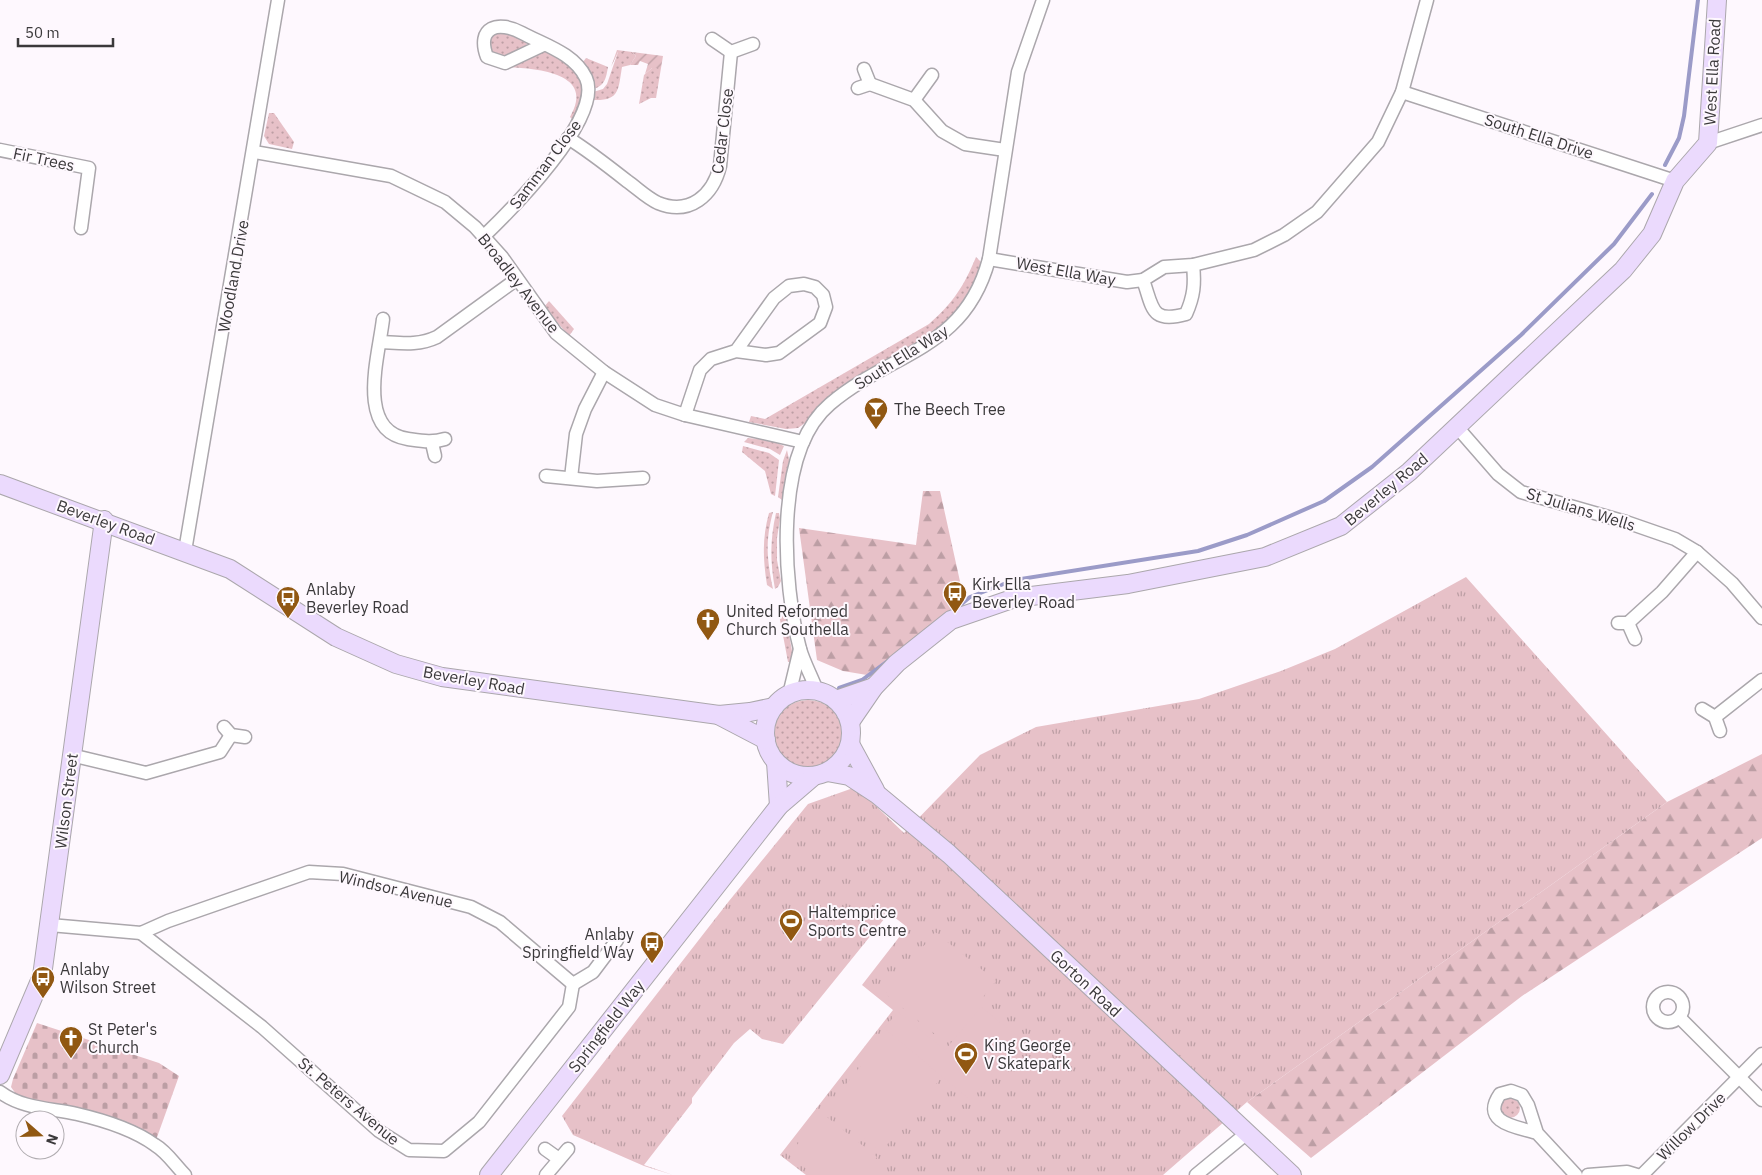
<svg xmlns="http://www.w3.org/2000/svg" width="1762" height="1175" viewBox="0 0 1762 1175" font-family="'IBM Plex Sans',sans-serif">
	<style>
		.grass { fill: url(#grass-dots) }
		.forest { fill: url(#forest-firs) }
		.cemetery { fill: url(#cemetery-stones) }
		.park { fill: url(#park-tufts) }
		.garden { fill: url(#garden-furrows) }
		.pitch { fill: #e7c1c8 }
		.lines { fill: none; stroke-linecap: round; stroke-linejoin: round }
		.stream { stroke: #9b9bc8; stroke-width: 4 }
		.street-casing { stroke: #aba7ac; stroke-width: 15 }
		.secondary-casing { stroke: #aba7ac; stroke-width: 20 }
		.street { stroke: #fff; stroke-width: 12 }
		.secondary { stroke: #ebdafd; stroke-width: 18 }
		.labels { text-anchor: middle; stroke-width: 4; stroke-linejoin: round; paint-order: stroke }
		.street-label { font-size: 16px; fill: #3b393b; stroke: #fef8fe }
		.poi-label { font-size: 16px; fill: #3b393b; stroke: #fef8fe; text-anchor: start }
	</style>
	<defs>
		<pattern id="grass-dots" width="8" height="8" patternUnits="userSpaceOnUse" patternTransform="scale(1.25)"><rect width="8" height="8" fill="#e7c1c8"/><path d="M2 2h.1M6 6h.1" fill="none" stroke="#bc9ea4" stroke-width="1.8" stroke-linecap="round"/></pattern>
		<pattern id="forest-firs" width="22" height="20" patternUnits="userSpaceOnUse" patternTransform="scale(1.25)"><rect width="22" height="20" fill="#e7c1c8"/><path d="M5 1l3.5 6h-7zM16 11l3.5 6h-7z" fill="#bc9ea4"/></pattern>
		<pattern id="cemetery-stones" width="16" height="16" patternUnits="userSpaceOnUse" patternTransform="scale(1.25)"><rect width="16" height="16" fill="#e7c1c8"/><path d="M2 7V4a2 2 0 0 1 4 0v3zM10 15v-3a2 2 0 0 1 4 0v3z" fill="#bc9ea4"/></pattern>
		<pattern id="park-tufts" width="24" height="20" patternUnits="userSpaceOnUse" patternTransform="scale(1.25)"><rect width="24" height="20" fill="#e7c1c8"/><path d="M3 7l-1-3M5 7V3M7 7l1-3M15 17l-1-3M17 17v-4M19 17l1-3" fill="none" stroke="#bc9ea4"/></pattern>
		<pattern id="garden-furrows" width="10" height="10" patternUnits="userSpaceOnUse" patternTransform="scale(1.25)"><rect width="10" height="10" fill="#e7c1c8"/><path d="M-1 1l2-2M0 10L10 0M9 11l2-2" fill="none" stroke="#bc9ea4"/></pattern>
	</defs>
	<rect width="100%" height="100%" fill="#fef8fe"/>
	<g class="grass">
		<path d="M500 31 523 38 527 44C517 57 501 62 489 51L491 34Z"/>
		<path d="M546 51C563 58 588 77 583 98 582 106 577 114 574 121L570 117C596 73 538 69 509 67Z"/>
		<path d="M618 52H632L636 56 630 65 622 67C618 90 620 101 593 100V92L603 89 607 84Z"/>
		<path d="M586 58 608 67C606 78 605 86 593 89L592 78 583 62Z"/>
		<polygon points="652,68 661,68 656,98 651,98 639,104 644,75"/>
		<polygon points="269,113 274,113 294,142 292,149 269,144 264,136"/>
		<path d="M976 257 984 265 956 317 798 428 786 429 749 422 751 416 765 419 929 324C953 303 964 286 976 257Z"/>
		<polygon points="549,301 574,329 569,336 544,307"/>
		<polygon points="748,438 770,440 784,446 780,455 770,449 744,442"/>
		<polygon points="743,446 769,453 779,460 775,496 771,494 765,471 742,452"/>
		<polygon points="787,450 790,464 782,500 778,497 783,461"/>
		<path d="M773 512C765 541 767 559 773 589L767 585C763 559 762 538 769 513Z"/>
		<path d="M776 513H779L780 519 777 538V560L781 581 778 587 775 589C770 561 770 540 776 513Z"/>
		<polygon points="778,609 785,612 794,662 788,662"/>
		<circle cx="808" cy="734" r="34"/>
		<circle cx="1510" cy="1108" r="10"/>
	</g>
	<g class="forest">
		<polygon points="923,491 940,491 965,604 948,611 873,676 843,671 817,660 799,528 916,545"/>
		<polygon points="1762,754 1762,838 1522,996 1311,1158 1247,1102 1667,802"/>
	</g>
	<polygon class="cemetery" points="37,1023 159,1063 179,1076 156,1140 18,1097 11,1087 13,1079"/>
	<polygon class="park" points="1466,577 1667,802 1247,1102 1163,1175 806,1175 780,1155 893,1010 862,985 907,927 889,913 783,1044 762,1039 750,1029 734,1043 692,1098 692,1103 644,1165 673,1175 644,1166 573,1135 562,1116 729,901 808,804 856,787 904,833 980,755 1036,727 1199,699 1281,671 1335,649"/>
	<polygon class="garden" points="617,50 663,56 661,68 652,68 645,74 648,64 640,61 638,65 630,65 636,56 632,52 618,52 611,67"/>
	<g class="pitch">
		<polygon points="935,932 996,981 946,1043 885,994"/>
		<polygon points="981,1007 1021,1039 970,1100 884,1028 898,1012 945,1050"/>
		<polygon points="886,1034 941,1078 881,1152 827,1108"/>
		<polygon points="822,1113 877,1157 863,1175 814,1175 789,1155"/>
	</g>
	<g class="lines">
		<g class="stream">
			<polyline points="1665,165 1679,138 1684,116 1698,0"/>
			<polyline points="952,612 970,597 1014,580 1198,551 1247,535 1324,501 1372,467 1521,335 1614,244 1652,194"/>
			<polyline points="839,688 862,680 889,660"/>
		</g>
		<g class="street-casing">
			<g id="street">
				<polyline points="712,39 731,52 753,44"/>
				<polyline points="870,84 914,100 942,131 965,144 1005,150"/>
				<polyline points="858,88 870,84 864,69"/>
				<polyline points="1402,92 1675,181"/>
				<polyline points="914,100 932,75"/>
				<path d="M568 138C589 151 608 166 627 181 637 188 647 198 658 203 690 216 713 195 720 166L731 52"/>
				<polyline points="1708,143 1762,125"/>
				<polyline points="0,150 89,168 81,228"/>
				<polyline points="254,152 391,176 445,202 475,227 502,257 556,333 604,372 655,405 685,415 803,442"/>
				<path d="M484 236C511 210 604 117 586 78 574 53 544 45 522 33 498 20 476 27 487 57L505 63 543 45"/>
				<polyline points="989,259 1127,282 1143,280 1164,267 1193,265 1254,250 1284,235 1317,212 1378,142 1402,92 1427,0"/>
				<path d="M1143 280C1153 307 1150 324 1186 314 1194 296 1195 284 1193 265"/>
				<path d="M383 319C379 355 355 431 408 439 422 441 432 443 445 439"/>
				<path d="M381 342C401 343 418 346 437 337L517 279"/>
				<polyline points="685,415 700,370 711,359 736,351 774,298 789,286 804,284 815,287 823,295 826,307 820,323 779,353 766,355 736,351"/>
				<polyline points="1457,427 1498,474 1521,492 1626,522 1675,539 1697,552 1732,583 1762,618"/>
				<polyline points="432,443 435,456"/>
				<polyline points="546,476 597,481 643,478"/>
				<polyline points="571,478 576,434 585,409 604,372"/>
				<polyline points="185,551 278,0"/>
				<polyline points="1618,623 1628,623 1635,639"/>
				<polyline points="1628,623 1662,592 1697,552"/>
				<path d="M817 691C812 677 804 663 800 649 783 584 773 452 830 404 893 351 965 350 989 259L1018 72 1043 0"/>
				<polyline points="789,695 800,649"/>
				<polyline points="1702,709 1715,717 1720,731"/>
				<polyline points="1715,717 1762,680"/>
				<polyline points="224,727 231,735 245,737"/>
				<polyline points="71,755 146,773 220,752 231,735"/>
				<polyline points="50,925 141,933 168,921 309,872 343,874 471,907 500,922 573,984 593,972 617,940"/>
				<polyline points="141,933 262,1027 379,1131 409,1150 444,1151 479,1122 569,1007 573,984"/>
				<circle cx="1668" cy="1007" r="15"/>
				<polyline points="1679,1017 1762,1100"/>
				<path d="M0 1092C23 1109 50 1108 77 1114 103 1120 133 1129 155 1145 167 1152 175 1165 185 1175"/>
				<path d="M1537 1133C1517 1127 1480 1123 1500 1094L1511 1091 1522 1095 1528 1105 1537 1133 1576 1175"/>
				<polyline points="545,1149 559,1159"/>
				<polyline points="546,1175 568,1149"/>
				<polyline points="1196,1175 1247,1133"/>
				<polyline points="1588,1175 1627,1172 1637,1175"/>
				<polyline points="1642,1175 1762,1054"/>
			</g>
		</g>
		<g class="secondary-casing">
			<g id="secondary">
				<polyline points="0,484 230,569 336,637 396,664 442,677 719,715 750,712 774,707"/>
				<circle cx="808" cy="733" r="43"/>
				<polyline points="836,700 874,687"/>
				<polyline points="720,716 766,740"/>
				<polyline points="850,722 874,687 897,663 951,620 1015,598 1128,584 1265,557 1341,526 1409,472 1623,270 1652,234 1675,181 1708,143 1717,0"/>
				<polyline points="850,744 875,790"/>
				<polyline points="776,762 779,806"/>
				<polyline points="827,772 849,776 878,795 949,854 1292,1175"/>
				<polyline points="0,1075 42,976 104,520"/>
				<polyline points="489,1175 779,806 814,776"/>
			</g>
		</g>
		<use href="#street" class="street"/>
		<use href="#secondary" class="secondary"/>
	</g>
	<defs>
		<g id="bar-pin" transform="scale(1.25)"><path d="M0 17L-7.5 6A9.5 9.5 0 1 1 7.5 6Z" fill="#915812" stroke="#fef8fe"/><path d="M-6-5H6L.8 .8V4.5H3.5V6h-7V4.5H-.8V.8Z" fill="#fff"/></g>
		<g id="bus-pin" transform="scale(1.25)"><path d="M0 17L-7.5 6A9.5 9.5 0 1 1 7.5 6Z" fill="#915812" stroke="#fef8fe"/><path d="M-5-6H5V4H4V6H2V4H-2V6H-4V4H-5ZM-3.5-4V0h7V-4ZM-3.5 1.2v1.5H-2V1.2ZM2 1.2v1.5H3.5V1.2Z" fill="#fff"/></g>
		<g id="church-pin" transform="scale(1.25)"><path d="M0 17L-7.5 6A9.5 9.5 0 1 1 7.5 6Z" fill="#915812" stroke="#fef8fe"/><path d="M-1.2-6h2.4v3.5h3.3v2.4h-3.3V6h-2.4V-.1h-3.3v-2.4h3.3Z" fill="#fff"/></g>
		<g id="stadium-pin" transform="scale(1.25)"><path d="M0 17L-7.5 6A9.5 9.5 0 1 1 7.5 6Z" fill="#915812" stroke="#fef8fe"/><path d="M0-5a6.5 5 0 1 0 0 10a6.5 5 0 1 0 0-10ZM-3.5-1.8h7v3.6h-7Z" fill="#fff"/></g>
	</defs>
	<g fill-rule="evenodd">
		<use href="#bar-pin" x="876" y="409"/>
		<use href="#bus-pin" x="955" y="593"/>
		<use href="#bus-pin" x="288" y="598"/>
		<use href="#church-pin" x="708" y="620"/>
		<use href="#stadium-pin" x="791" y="921"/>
		<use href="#bus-pin" x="652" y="943"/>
		<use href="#bus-pin" x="43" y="978"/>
		<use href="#church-pin" x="71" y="1038"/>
		<use href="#stadium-pin" x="966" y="1054"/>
	</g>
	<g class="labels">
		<g class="street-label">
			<text transform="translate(1712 72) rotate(-87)" y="6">West Ella Road</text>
			<text transform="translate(722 131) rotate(-83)" y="6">Cedar Close</text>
			<text transform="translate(1539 136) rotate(18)" y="6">South Ella Drive</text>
			<text transform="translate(44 159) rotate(12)" y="6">Fir Trees</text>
			<text transform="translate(545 164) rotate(-53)" y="6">Samman Close</text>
			<text transform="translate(1066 271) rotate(10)" y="6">West Ella Way</text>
			<text transform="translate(233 276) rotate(-80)" y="6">Woodland Drive</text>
			<text transform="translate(519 283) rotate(52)" y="6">Broadley Avenue</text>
			<text transform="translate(901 357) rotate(-32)" y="6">South Ella Way</text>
			<text transform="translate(1386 489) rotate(-40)" y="6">Beverley Road</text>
			<text transform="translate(1581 509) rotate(17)" y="6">St Julians Wells</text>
			<text transform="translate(106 522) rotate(20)" y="6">Beverley Road</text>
			<text transform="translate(474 680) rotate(10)" y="6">Beverley Road</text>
			<text transform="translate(66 801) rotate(-83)" y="6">Wilson Street</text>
			<text transform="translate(396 889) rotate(13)" y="6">Windsor Avenue</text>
			<text transform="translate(1086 983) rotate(43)" y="6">Gorton Road</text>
			<text transform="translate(606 1026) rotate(-52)" y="6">Springfield Way</text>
			<text transform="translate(349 1101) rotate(40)" y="6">St. Peters Avenue</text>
			<text transform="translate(1691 1126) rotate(-45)" y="6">Willow Drive</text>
		</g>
		<g class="poi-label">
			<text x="894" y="415">The Beech Tree</text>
			<text x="972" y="590">Kirk Ella<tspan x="972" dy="18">Beverley Road</tspan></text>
			<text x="306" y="595">Anlaby<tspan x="306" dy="18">Beverley Road</tspan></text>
			<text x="726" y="617">United Reformed<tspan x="726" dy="18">Church Southella</tspan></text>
			<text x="808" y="918">Haltemprice<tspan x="808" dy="18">Sports Centre</tspan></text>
			<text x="634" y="940" text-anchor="end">Anlaby<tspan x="634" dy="18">Springfield Way</tspan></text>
			<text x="60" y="975">Anlaby<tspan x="60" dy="18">Wilson Street</tspan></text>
			<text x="88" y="1035">St Peter's<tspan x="88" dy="18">Church</tspan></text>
			<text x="984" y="1051">King George<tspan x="984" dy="18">V Skatepark</tspan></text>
		</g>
	</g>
	<g transform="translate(40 1135) rotate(110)"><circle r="24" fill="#fef8fe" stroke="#b0acb0"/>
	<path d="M0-4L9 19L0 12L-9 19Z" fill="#915812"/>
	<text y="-8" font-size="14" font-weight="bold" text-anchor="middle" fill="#3b393b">N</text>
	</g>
	<path d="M18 38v8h95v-8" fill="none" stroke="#3b393b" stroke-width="2.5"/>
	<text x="25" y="38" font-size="15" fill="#3b393b" stroke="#fef8fe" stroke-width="4" paint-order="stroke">50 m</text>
</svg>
